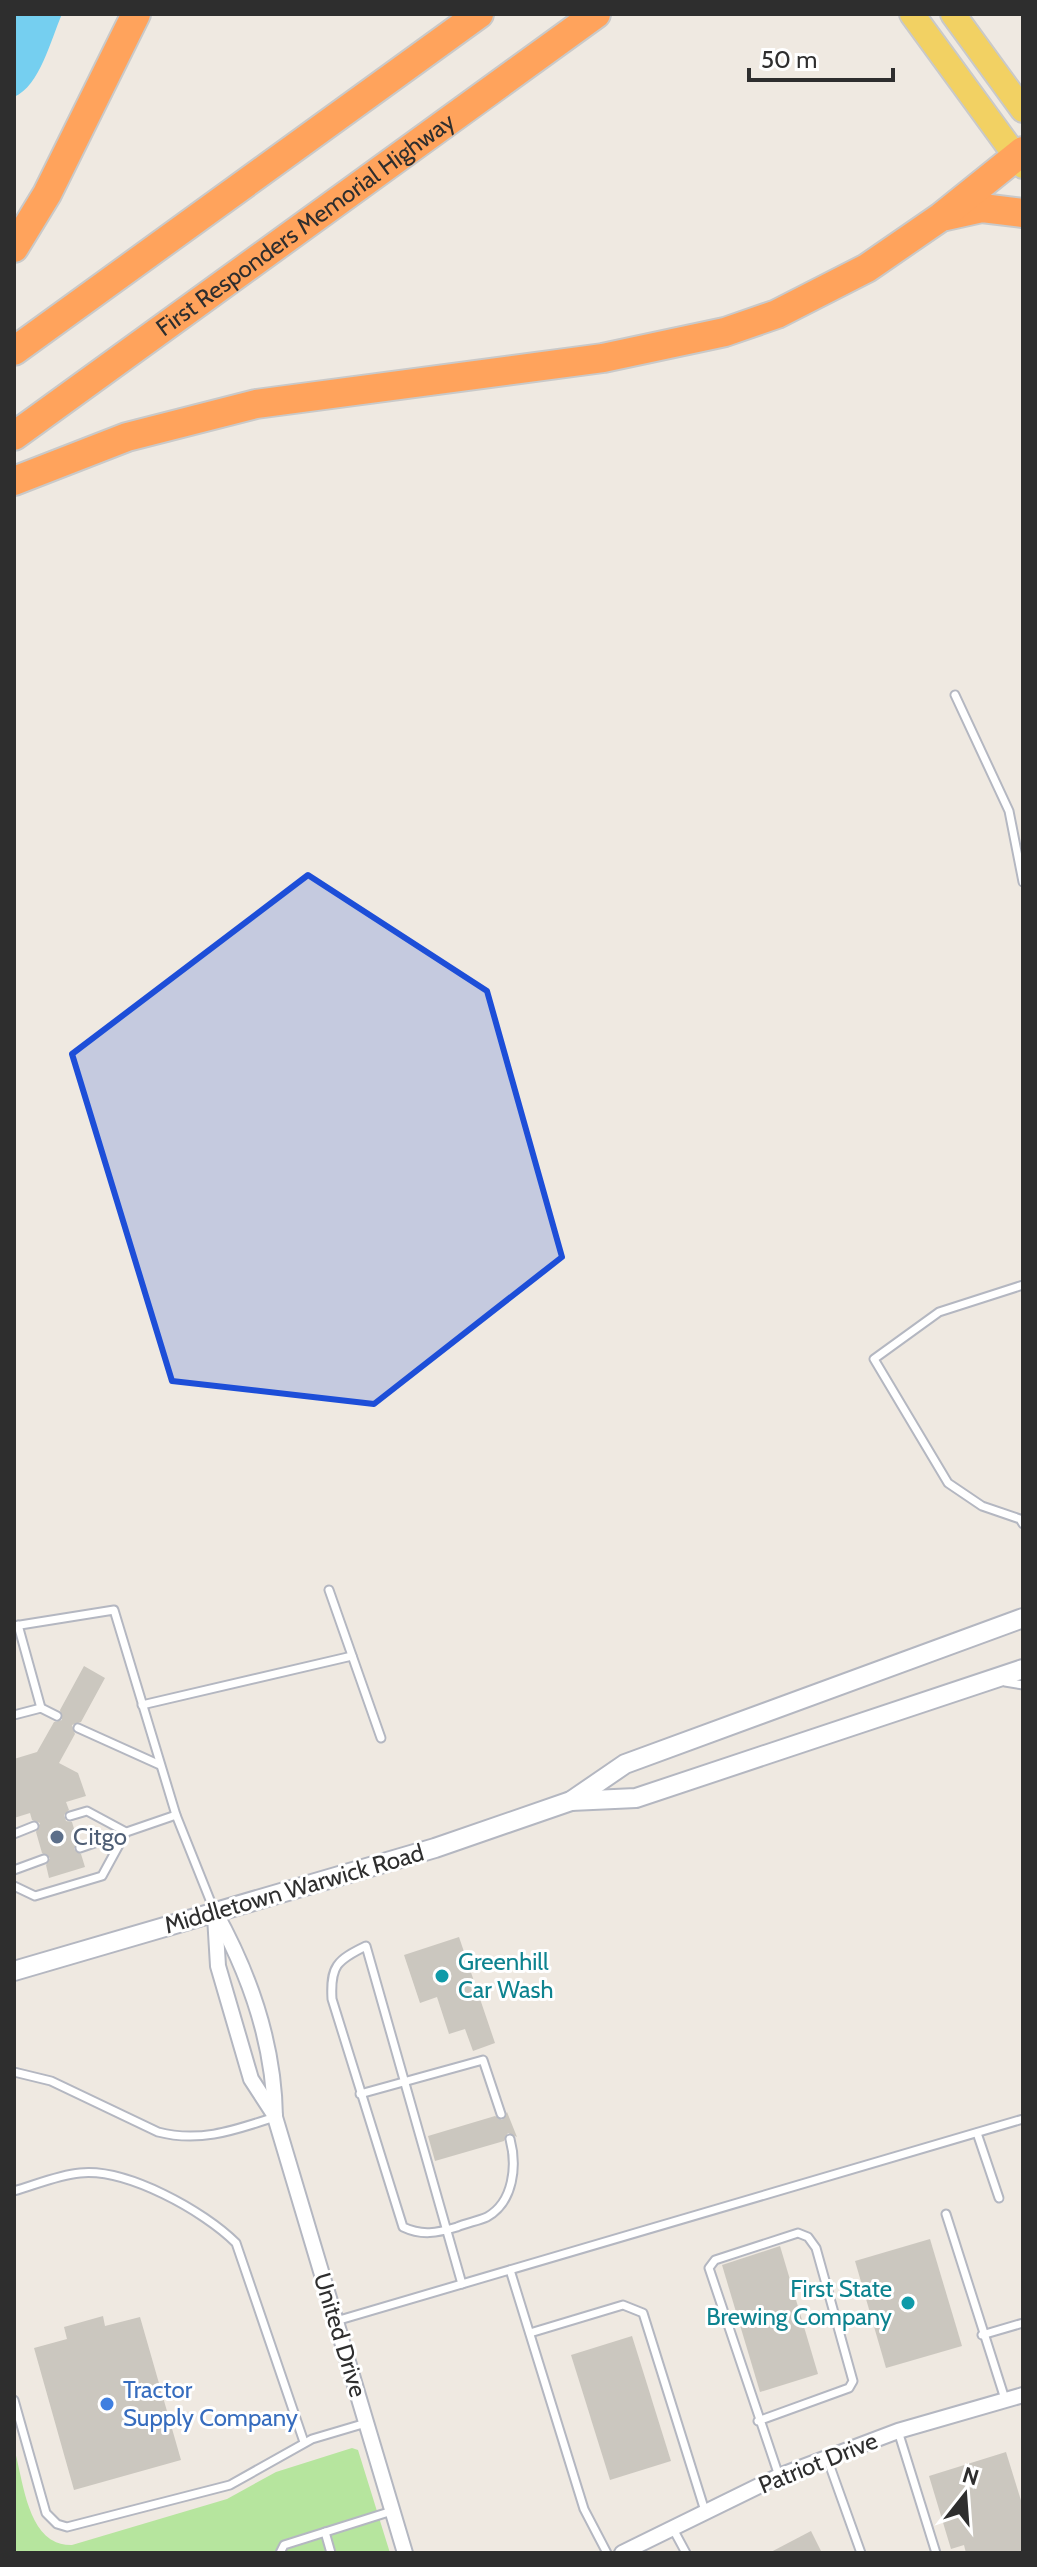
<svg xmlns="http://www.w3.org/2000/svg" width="1037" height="2567" viewBox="0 0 1037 2567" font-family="Cabin,sans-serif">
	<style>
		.green { fill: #b6e59e }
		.water { fill: #75cff0 }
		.building { fill: #cbc7bf }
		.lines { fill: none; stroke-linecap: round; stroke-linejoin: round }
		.service-casing { stroke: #b4b7c1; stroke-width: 11 }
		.minor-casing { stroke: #b4b7c1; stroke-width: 18 }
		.tertiary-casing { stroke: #b4b7c1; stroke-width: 22 }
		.primary-casing { stroke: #c9c9c9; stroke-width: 28 }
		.motorway-casing { stroke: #c9c9c9; stroke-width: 32 }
		.service { stroke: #fff; stroke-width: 7 }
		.minor { stroke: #fff; stroke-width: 14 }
		.tertiary { stroke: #fff; stroke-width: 18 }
		.primary { stroke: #f2d163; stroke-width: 24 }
		.motorway { stroke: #ffa35c; stroke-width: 28 }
		.marked { fill: #1d4ed8; fill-opacity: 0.2; stroke: #1d4ed8; stroke-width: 6; stroke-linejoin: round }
		.service-dot { fill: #5c6f8a; stroke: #fff; stroke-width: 3 }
		.culture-dot { fill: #0f9aa8; stroke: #fff; stroke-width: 3 }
		.shop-dot { fill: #3f7fe0; stroke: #fff; stroke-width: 3 }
		.labels { text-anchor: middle; stroke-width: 6; stroke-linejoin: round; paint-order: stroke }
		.street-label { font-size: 24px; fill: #2e2e2e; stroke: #fff }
		.service-label { font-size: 24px; fill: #4e5e75; stroke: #fff; text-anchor: start }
		.culture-label { font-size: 24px; fill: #0d838f; stroke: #fff; text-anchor: start }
		.shop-label { font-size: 24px; fill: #366cbe; stroke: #fff; text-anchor: start }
	</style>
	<rect width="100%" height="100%" fill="#efe9e1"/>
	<path class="green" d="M14 2448C24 2482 27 2546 72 2545L227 2499 276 2472 352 2448 358 2450 390 2553H14Z"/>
	<path class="water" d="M14 14H62C51 39 40 86 14 97Z"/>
	<g class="building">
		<polygon points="84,1666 105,1678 81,1722 72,1725 75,1734 59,1763 78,1773 86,1796 66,1802 69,1810 64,1815 66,1821 72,1822 78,1842 74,1849 81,1854 85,1867 49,1878 46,1865 50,1858 42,1853 36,1832 40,1823 32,1820 30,1813 14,1818 14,1759 37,1752 54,1722 62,1720 60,1710"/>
		<polygon points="459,1937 495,2043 473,2051 465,2029 449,2034 437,1997 420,2003 404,1955"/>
		<polygon points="507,2112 517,2137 508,2133 504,2141 435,2161 428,2136 495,2116 502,2120"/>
		<polygon points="930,2239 962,2346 886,2368 855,2261"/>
		<polygon points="780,2246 818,2374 760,2392 722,2265"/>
		<polygon points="103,2316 105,2326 140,2317 181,2460 74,2490 34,2348 67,2339 64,2327"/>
		<polygon points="632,2336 671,2461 610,2480 571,2355"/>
		<polygon points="1006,2452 1023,2507 1023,2553 966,2553 964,2545 951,2549 929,2476"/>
		<polygon points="811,2531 822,2553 769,2553"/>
	</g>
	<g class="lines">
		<g class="service-casing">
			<g id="service">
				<polyline points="955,695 1009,811 1023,882"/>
				<polyline points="1023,1285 939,1312 874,1359 948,1483 982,1506 1020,1519 1023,1524"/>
				<polyline points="329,1590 381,1738"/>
				<polyline points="18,1625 41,1708"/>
				<polyline points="14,1626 114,1610 176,1815 214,1910"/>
				<polyline points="1005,1682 1023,1685"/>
				<polyline points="142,1705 352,1656"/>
				<polyline points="14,1715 41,1708 57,1716"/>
				<polyline points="78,1728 160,1765"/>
				<polyline points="14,1834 34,1826"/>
				<polyline points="80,1848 176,1815"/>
				<polyline points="14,1870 44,1859"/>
				<polyline points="14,1886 35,1896 102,1876 126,1832 87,1811 70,1816"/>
				<path d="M14 2072 51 2081 158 2132C200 2143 235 2130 275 2117"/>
				<polyline points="360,2094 483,2060 501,2114"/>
				<polyline points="977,2133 999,2198"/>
				<path d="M14 2191C35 2185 58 2175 80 2173 127 2168 204 2211 236 2243L304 2442"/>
				<polyline points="946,2214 1005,2399"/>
				<polyline points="510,2270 584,2509 607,2553"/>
				<path d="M462 2284 366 1946C337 1960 330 1966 332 1999L403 2227C422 2236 437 2233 457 2227 466 2223 478 2221 487 2217 514 2202 517 2165 510 2139"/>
				<polyline points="336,2321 1023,2119"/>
				<polyline points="530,2333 623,2305 643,2313 705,2511"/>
				<polyline points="982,2335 1023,2323"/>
				<polyline points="14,2400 46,2513 57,2524 67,2527 230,2485 312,2439 366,2423"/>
				<polyline points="758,2421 849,2388 853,2381 816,2248 808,2237 798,2233 715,2260 709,2268 779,2476"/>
				<polyline points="898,2431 936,2553"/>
				<polyline points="827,2458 861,2553"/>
				<polyline points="672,2527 686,2553"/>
				<polyline points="325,2532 331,2553"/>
				<polyline points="280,2553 284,2545 392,2511"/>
			</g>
		</g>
		<g class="minor-casing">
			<g id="minor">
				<path d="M215 1912C250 1975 274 2045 275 2117L405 2553"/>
				<polyline points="215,1916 218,1966 251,2079 275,2116"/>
				<polyline points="622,2553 779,2476 898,2431 1023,2395"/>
			</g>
		</g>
		<g class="tertiary-casing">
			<g id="tertiary">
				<polyline points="571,1801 636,1798 1023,1669"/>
				<polyline points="14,1971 435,1848 571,1801 625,1764 1023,1618"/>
			</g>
		</g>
		<g class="primary-casing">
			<g id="primary">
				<polyline points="912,14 1023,166"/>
				<polyline points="953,14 1023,110"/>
			</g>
		</g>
		<g class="motorway-casing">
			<g id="motorway">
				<polyline points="946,216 982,208 1023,213"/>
				<polyline points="14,248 47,194 136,14"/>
				<polyline points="14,351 479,14"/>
				<path id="s1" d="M14 436 596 14"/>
				<polyline points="14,481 127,437 256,404 603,358 725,332 777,314 867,268 941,217 1023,151"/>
			</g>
		</g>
		<use href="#service" class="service"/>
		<use href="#minor" class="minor"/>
		<use href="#tertiary" class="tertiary"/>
		<use href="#primary" class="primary"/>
		<use href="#motorway" class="motorway"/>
	</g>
	<path class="marked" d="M308 875 487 991 562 1257 374 1404 172 1381 72 1054Z"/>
	<circle class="service-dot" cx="57" cy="1837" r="8"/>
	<g class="culture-dot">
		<circle cx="442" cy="1976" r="8"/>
		<circle cx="908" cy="2303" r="8"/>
	</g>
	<circle class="shop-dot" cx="107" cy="2404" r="8"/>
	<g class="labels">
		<g class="street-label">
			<text dy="8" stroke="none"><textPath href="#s1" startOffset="360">First Responders Memorial Highway</textPath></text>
			<text transform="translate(294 1889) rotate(-16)" y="8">Middletown Warwick Road</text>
			<text transform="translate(340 2335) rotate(73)" y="8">United Drive</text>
			<text transform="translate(818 2463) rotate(-22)" y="8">Patriot Drive</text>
		</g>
		<g class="service-label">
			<text x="73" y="1845">Citgo</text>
		</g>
		<g class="culture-label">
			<text x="458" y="1970">Greenhill<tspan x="458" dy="28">Car Wash</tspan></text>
			<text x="892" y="2297" text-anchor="end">First State<tspan x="892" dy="28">Brewing Company</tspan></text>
		</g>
		<g class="shop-label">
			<text x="123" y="2398">Tractor<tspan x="123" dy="28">Supply Company</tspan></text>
		</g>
	</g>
	<rect width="1037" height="2567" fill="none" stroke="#2e2e2e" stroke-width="32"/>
	<g transform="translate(965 2495) rotate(17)" stroke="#ffffff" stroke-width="6" paint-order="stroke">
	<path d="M0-6L14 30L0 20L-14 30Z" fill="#2e2e2e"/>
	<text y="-12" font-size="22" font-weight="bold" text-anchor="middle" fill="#2e2e2e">N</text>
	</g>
	<path d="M749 68v12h144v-12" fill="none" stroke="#2e2e2e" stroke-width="4"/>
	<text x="761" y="68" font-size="24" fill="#2e2e2e" stroke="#ffffff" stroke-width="6" paint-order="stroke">50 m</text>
</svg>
